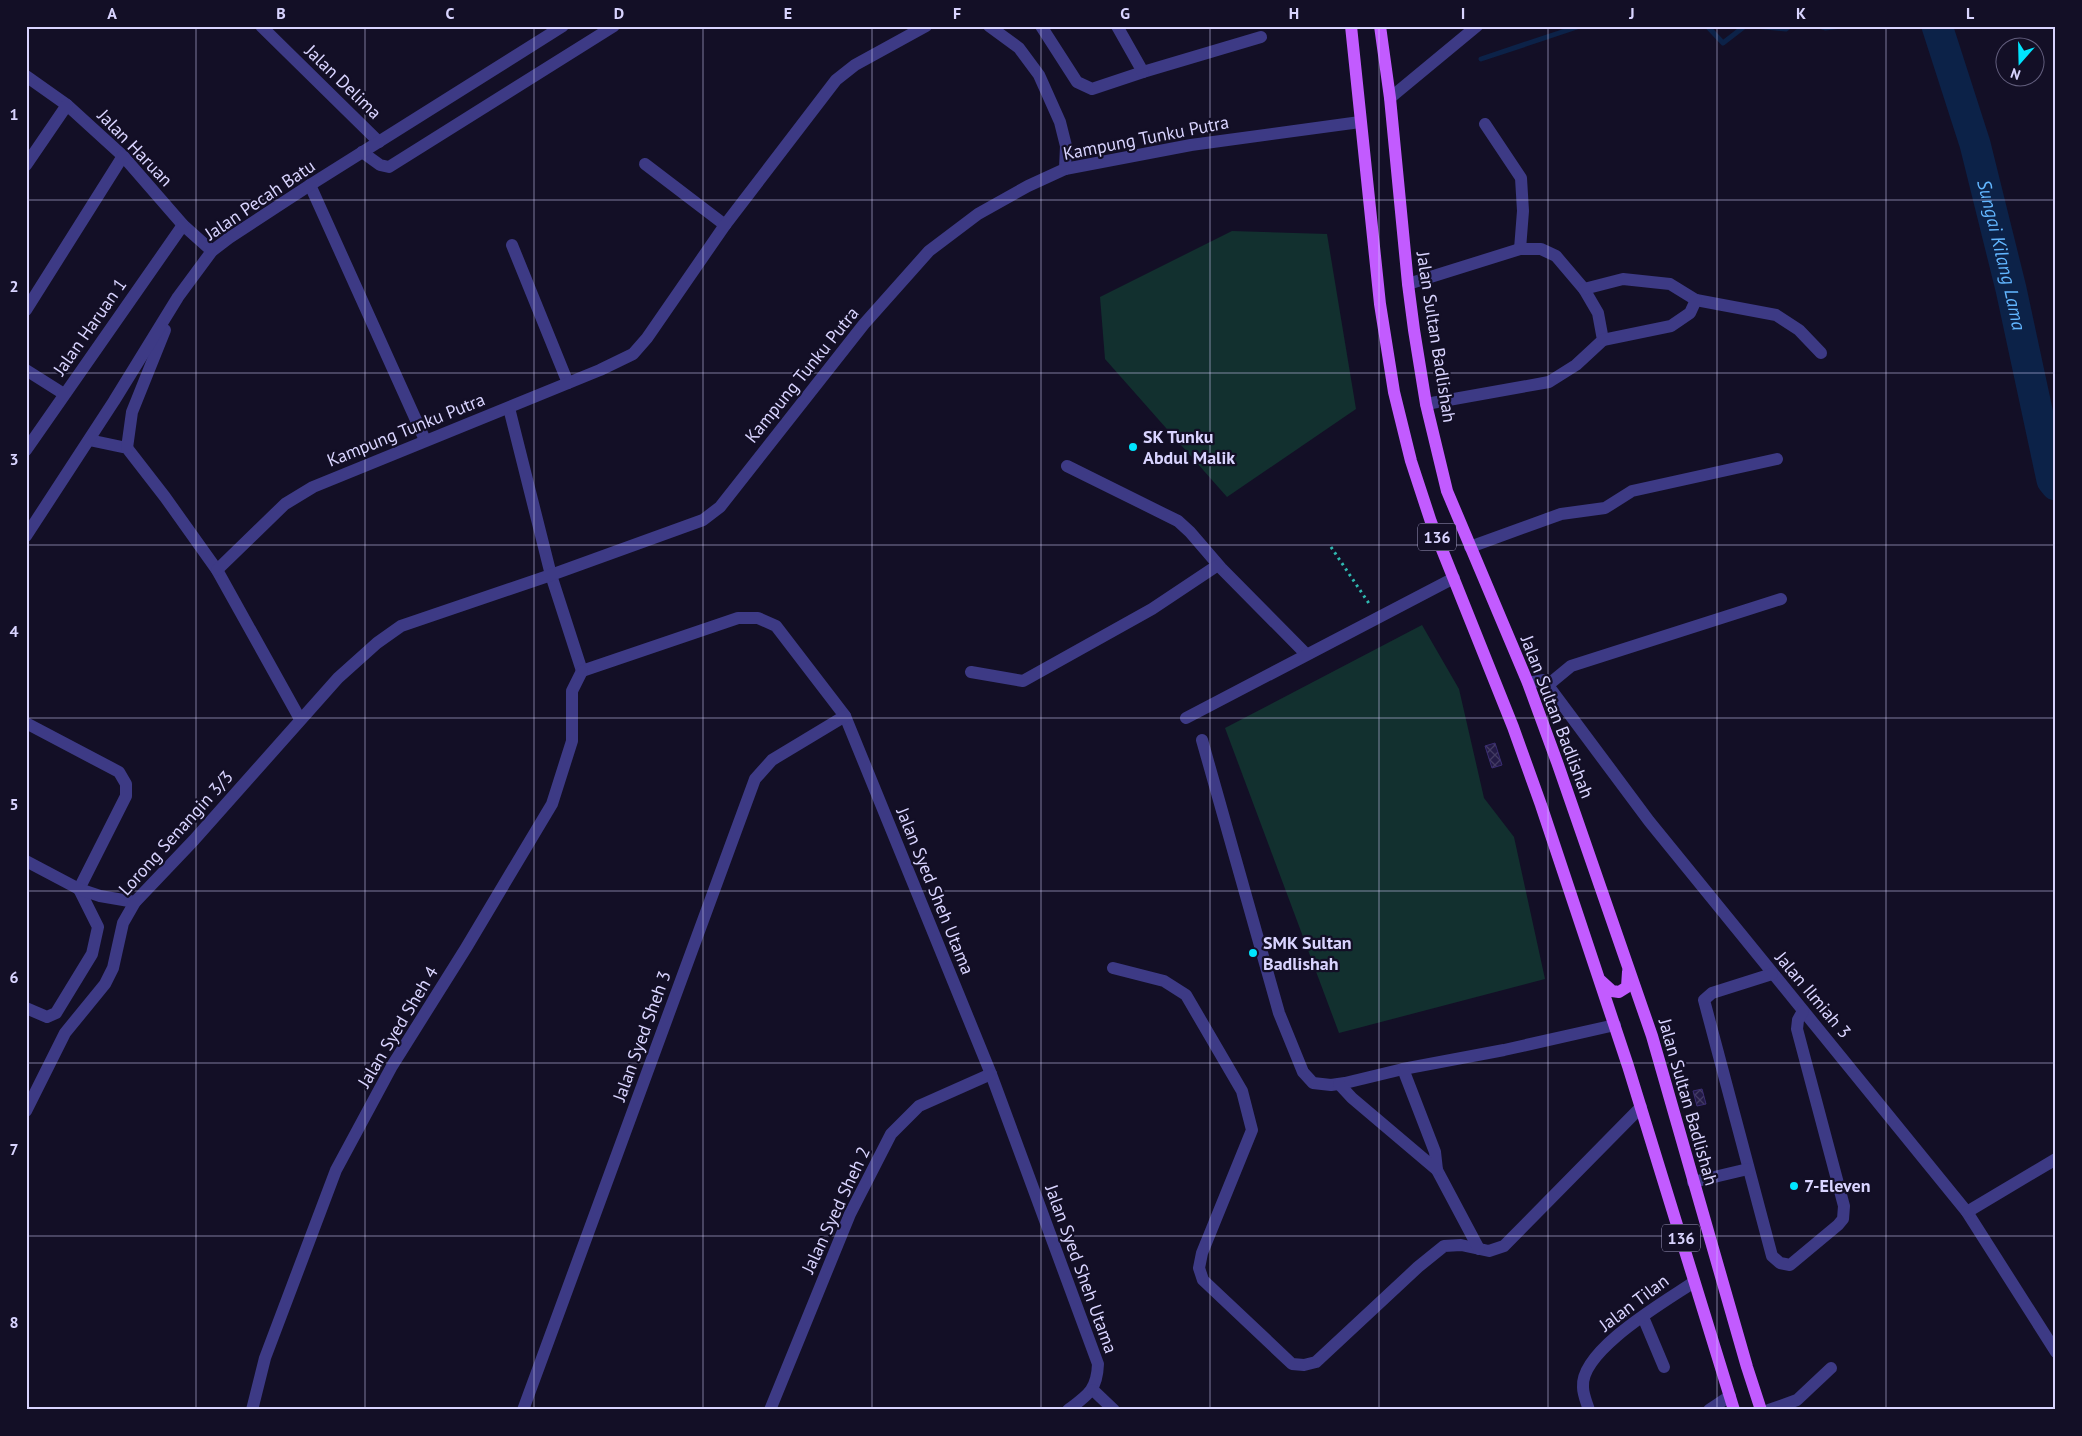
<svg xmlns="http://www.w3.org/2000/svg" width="2082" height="1436" viewBox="0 0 2082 1436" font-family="'PT Sans',sans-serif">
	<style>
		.grass { fill: #12302f }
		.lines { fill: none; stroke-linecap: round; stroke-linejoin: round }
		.stream { stroke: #0c2248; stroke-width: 5 }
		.river { stroke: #0c2248; stroke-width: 31 }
		.building { fill: url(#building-cross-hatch); stroke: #3b2d73 }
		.path { stroke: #2fb8b0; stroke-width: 3; stroke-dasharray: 2.5 4; stroke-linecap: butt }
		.minor { stroke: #3d3a85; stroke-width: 12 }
		.major { stroke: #c25bff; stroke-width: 12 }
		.grid { fill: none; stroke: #d9d4ff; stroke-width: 1; stroke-opacity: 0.55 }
		.poi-dot { fill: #00e5ff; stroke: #130f26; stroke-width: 2 }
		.labels { text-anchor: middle; stroke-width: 4.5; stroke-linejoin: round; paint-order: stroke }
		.shield { fill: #130f26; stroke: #9e99be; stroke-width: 1 }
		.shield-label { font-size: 16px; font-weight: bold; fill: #d9d4ff }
		.street-label { font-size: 18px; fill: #d9d4ff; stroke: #130f26 }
		.poi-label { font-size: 18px; font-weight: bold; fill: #d9d4ff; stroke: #130f26; text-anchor: start }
		.water-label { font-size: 19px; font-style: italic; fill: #62b6ff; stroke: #130f26 }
		.neatline { fill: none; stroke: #d9d4ff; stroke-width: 2 }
		.grid-label { font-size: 16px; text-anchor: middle; font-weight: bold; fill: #d9d4ff }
	</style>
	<defs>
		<pattern id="building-cross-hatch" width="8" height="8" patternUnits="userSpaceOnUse" patternTransform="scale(1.25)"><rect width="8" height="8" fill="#241b47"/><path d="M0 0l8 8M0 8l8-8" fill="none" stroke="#433b63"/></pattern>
	</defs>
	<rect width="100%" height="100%" fill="#130f26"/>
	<g class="grass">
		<polygon points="1232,231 1327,234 1356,409 1227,497 1105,359 1100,297"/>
		<polygon points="1422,625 1459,689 1484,798 1514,837 1545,979 1339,1033 1225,728"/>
	</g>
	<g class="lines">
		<g class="stream">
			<polyline points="1707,26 1723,43 1745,26"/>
			<polyline points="1756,26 1786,29 1790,26"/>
			<polyline points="1819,26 1825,28 1842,26"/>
			<polyline points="1481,59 1580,26"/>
		</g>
		<path class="river" id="s1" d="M1937 26 1975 144 2011 289 2052 480 2056 485"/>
	</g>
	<g class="building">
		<polygon points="1495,743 1502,765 1492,768 1485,746"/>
		<polygon points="1702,1089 1706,1104 1697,1106 1693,1091"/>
	</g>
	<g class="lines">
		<polyline class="path" points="1331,547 1370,605"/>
		<g class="minor">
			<polyline points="261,26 379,142"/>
			<polyline points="989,26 1019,48 1039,75 1060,122 1066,146 1065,169"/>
			<polyline points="1041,26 1077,82 1092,89 1143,72 1261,37"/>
			<polyline points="1117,26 1143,72"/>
			<polyline points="26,76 67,105 123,156 183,225 212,251"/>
			<polyline points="1390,98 1477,26"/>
			<polyline points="1485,124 1521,178 1523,211 1520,249"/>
			<polyline points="362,152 380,165 389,167 614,26"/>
			<polyline points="645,164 725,225"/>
			<polyline points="26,165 67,105"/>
			<polyline points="310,185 425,440"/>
			<polyline points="512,245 568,383"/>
			<polyline points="1408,284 1520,249 1541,249 1556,256 1584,289 1598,313 1603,340 1576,365 1549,382 1426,404"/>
			<polyline points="1584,289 1623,279 1670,284 1696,300 1776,315 1799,330 1821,353"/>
			<polyline points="26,310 123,156"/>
			<polyline points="1603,340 1671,326 1690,313 1696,300"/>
			<polyline points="26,370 64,394"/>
			<polyline points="509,408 551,575 582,671"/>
			<polyline points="89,440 127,448 165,497 217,570 300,719"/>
			<polyline points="127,448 132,412 165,330"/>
			<polyline points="26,450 183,225"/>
			<polyline points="1067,466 1178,521 1190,532 1221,568 1306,654"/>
			<polyline points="26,536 114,401 178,297 212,251 229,238 310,185 563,26"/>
			<polyline points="1470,547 1561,514 1605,508 1632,491 1777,459"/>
			<polyline points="217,570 285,504 313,487 600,370 633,354 647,338 725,225 836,80 855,65 926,26"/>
			<path d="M582 671 738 618H758L776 626 845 716 991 1074 1098 1364C1097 1390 1088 1395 1068 1410"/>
			<polyline points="971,672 1023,681 1152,609 1218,565"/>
			<polyline points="1528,683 1544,680 1649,821 1967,1212 2056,1352"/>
			<polyline points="1548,685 1571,666 1781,599"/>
			<polyline points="1186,718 1454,578"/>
			<polyline points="26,723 119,772 126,784 126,796 79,889 98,927 92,954 56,1013 47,1017 26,1008"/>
			<polyline points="1202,740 1279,1013 1303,1072 1313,1083 1331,1085 1345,1083 1403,1069 1504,1050 1615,1025"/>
			<polyline points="26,861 79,889 100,896 135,902"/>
			<polyline points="1113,968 1164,981 1186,995 1242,1091 1252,1130 1202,1253 1199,1268 1203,1280 1292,1364 1304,1365 1316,1362 1418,1267 1444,1246 1461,1245 1489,1251 1504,1246 1641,1107"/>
			<polyline points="1772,974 1712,993 1704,1000 1772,1256 1780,1263 1790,1265 1838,1225 1843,1219 1844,1206 1797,1029 1798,1020 1803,1011"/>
			<polyline points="1403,1069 1435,1152 1437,1170 1479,1249"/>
			<polyline points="1339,1084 1352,1098 1437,1170"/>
			<polyline points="26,1111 65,1033 105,984 113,968 123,923 135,902 194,840 338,678 377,643 401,626 551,575 703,520 720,507 864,324 929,251 978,214 1028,186 1065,169 1191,145 1360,122"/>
			<polyline points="1693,1182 1748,1169"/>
			<polyline points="1967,1212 2056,1159"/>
			<polyline points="1643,1317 1664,1367"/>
			<polyline points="1093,1390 1114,1410"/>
			<polyline points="252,1410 265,1358 336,1170 392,1066 466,948 552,804 572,741 572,691 582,671"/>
			<polyline points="523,1410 755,779 772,760 845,716"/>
			<polyline points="770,1410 850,1214 891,1134 919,1106 991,1074"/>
			<path d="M1589 1410C1587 1403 1583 1395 1583 1387 1580 1350 1666 1301 1694 1282"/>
			<polyline points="1709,1410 1730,1396"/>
			<polyline points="1769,1410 1797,1400 1831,1368"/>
		</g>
		<g class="major">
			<polyline points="1351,26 1380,304 1394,392 1411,461 1431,522 1513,727 1541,805 1628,1066 1734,1410"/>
			<polyline points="1380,26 1390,98 1408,284 1414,330 1426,404 1447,491 1528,683 1557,762 1652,1036 1747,1367 1761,1410"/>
			<polyline points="1601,981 1612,991 1619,992 1627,987 1628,972"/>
		</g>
	</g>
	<path class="grid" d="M196 26V1410M365 26V1410M534 26V1410M703 26V1410M872 26V1410M1041 26V1410M1210 26V1410M1379 26V1410M1548 26V1410M1717 26V1410M1886 26V1410M26 200H2056M26 373H2056M26 545H2056M26 718H2056M26 891H2056M26 1063H2056M26 1236H2056"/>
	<g class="poi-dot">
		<circle cx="1133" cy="447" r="5"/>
		<circle cx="1253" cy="953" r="5"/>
		<circle cx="1794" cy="1186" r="5"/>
	</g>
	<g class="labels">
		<g class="shield">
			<rect x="1418" y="523.5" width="38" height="27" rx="4"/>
			<rect x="1662" y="1224.5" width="38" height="27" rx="4"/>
		</g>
		<g class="shield-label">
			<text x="1437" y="543">136</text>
			<text x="1681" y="1244">136</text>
		</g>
		<g class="street-label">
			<text transform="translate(343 82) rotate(44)" y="6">Jalan Delima</text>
			<text transform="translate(1146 138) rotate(-11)" y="6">Kampung Tunku Putra</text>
			<text transform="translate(135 148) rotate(46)" y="6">Jalan Haruan</text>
			<text transform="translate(260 200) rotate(-34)" y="6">Jalan Pecah Batu</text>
			<text transform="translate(90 327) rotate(-55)" y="6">Jalan Haruan 1</text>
			<text transform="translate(1436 337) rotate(81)" y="6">Jalan Sultan Badlishah</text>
			<text transform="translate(802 375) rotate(-51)" y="6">Kampung Tunku Putra</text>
			<text transform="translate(406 430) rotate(-22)" y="6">Kampung Tunku Putra</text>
			<text transform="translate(1557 717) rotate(69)" y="6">Jalan Sultan Badlishah</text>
			<text transform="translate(176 833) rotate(-48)" y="6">Lorong Senangin 3/3</text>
			<text transform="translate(935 891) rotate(68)" y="6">Jalan Syed Sheh Utama</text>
			<text transform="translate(1813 995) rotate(50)" y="6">Jalan Ilmiah 3</text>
			<text transform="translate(398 1027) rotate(-59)" y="6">Jalan Syed Sheh 4</text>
			<text transform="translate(642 1036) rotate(-70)" y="6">Jalan Syed Sheh 3</text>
			<text transform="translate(1688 1102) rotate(74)" y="6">Jalan Sultan Badlishah</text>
			<text transform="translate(836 1210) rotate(-65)" y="6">Jalan Syed Sheh 2</text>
			<text transform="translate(1081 1269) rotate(70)" y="6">Jalan Syed Sheh Utama</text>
			<text transform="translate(1634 1303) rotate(-37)" y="6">Jalan Tilan</text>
		</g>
		<g class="poi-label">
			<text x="1143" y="443">SK Tunku<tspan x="1143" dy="21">Abdul Malik</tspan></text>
			<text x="1263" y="949">SMK Sultan<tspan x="1263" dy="21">Badlishah</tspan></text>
			<text x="1804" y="1192">7-Eleven</text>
		</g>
		<g class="water-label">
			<text dy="7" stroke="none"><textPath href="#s1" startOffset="238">Sungai Kilang Lama</textPath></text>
		</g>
	</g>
	<rect width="2082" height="1436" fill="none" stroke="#130f26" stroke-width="55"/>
	<g transform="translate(2020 62) rotate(200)"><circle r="24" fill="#130f26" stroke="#625e7d"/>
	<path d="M0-4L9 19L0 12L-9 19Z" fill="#00e5ff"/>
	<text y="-8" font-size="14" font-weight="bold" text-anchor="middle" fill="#d9d4ff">N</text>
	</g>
	<rect x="28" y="28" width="2026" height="1380" class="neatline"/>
	<g class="grid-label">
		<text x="112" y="19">A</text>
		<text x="281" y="19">B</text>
		<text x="450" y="19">C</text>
		<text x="619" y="19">D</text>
		<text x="788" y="19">E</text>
		<text x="957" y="19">F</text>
		<text x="1125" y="19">G</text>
		<text x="1294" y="19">H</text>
		<text x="1463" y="19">I</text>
		<text x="1632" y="19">J</text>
		<text x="1801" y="19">K</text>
		<text x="1970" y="19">L</text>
		<text x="14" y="120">1</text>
		<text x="14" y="292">2</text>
		<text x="14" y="465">3</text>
		<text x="14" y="637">4</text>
		<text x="14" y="810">5</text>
		<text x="14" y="983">6</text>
		<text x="14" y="1155">7</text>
		<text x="14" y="1328">8</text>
	</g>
</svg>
